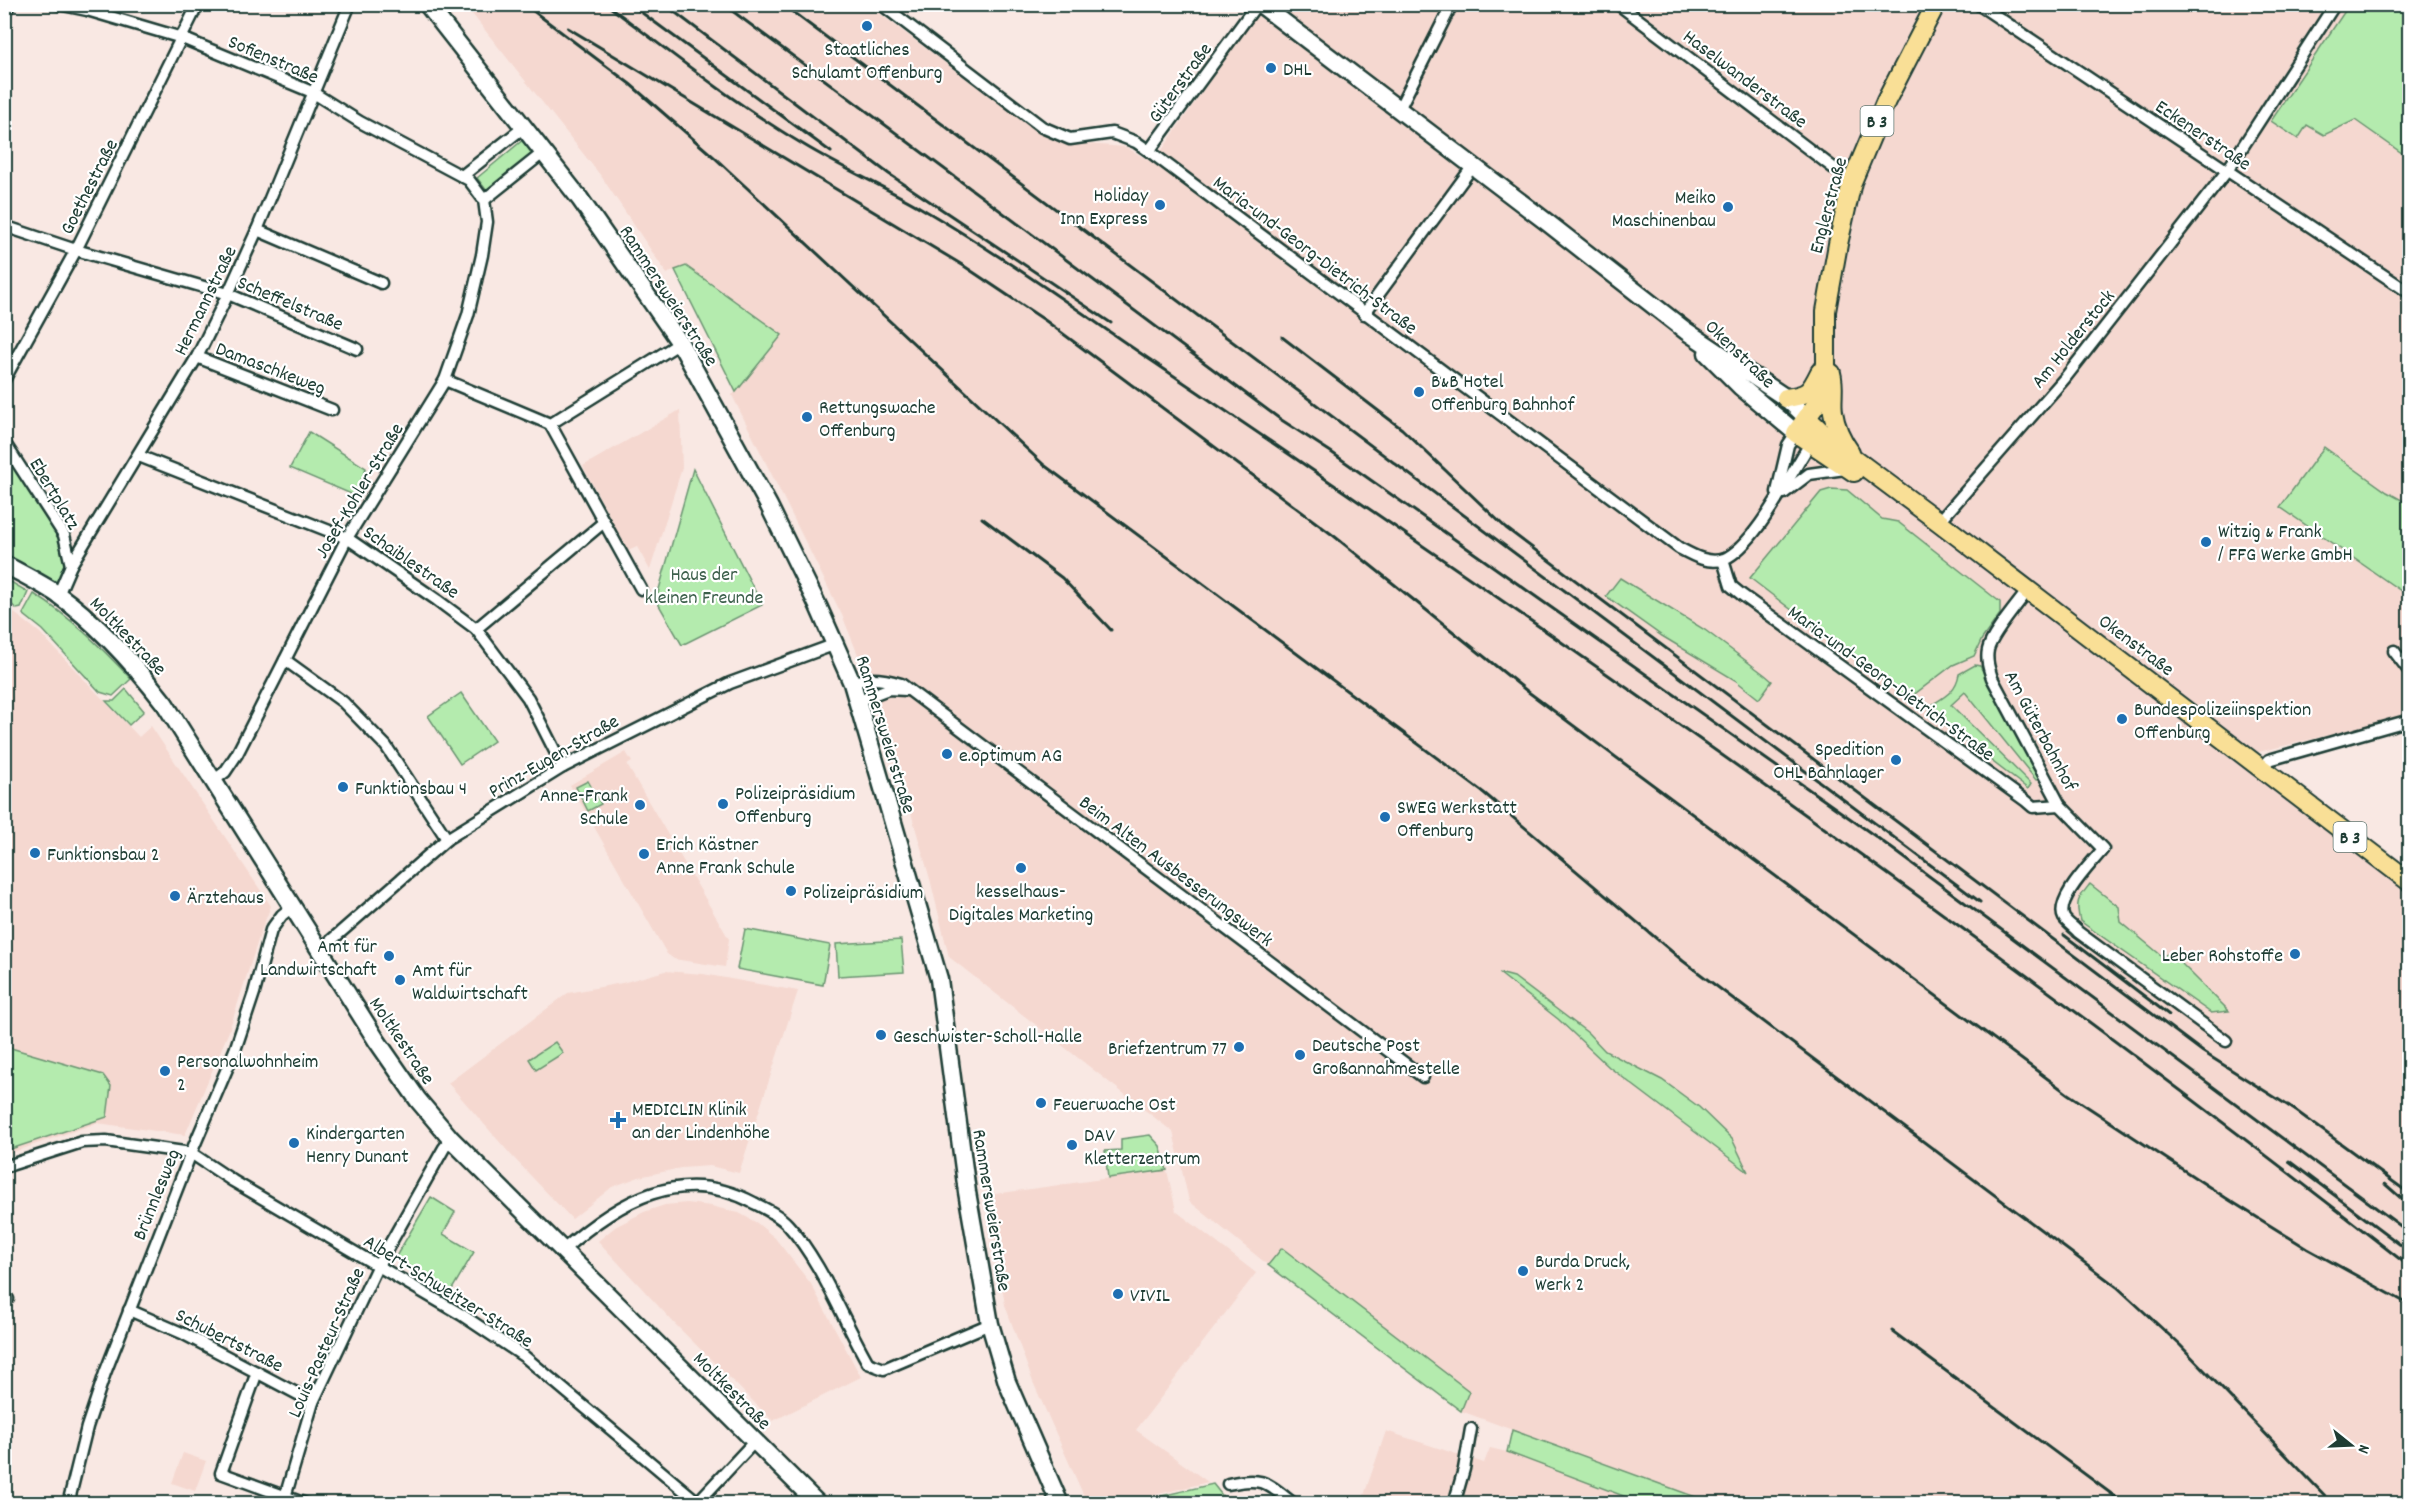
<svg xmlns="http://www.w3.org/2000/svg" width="2414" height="1508" viewBox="0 0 2414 1508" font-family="Dekko,sans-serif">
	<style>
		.built { fill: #f5d8d0 }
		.green { fill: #b4ebae; stroke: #6a9471; stroke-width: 1.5 }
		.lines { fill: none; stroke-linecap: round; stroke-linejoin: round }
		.street-casing { stroke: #1f3d34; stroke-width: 15 }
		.secondary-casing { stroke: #1f3d34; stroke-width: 21 }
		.primary-casing { stroke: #1f3d34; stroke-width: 22 }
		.street { stroke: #fff; stroke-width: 10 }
		.secondary { stroke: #fff; stroke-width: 16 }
		.primary { stroke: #f9df96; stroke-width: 18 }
		.rail { stroke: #1f3d34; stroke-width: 3 }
		.poi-dot { fill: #1f6fb2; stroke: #fff; stroke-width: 2 }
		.labels { text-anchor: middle; stroke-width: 4.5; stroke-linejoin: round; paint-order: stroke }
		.shield { fill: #fff; stroke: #627771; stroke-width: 1.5 }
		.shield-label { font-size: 18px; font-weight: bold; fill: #1f3d34 }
		.poi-label { font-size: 20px; fill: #1f3d34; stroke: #fff; text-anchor: start }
		.street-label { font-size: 20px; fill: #1f3d34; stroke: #fff }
		.park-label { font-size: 20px; fill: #3d604c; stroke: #fff }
	</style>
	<rect width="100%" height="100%" fill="#f9e8e3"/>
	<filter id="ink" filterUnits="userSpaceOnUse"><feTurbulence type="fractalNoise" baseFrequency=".0167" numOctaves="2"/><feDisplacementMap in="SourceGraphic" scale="12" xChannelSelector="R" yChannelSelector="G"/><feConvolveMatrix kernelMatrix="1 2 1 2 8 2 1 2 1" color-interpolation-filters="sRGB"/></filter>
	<g filter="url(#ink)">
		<g class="built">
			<polygon points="465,5 868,5 1033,129 1060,142 1126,147 1153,163 1262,5 2409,5 2409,716 2254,753 2409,867 2409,1503 1712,1503 1461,1411 1268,1265 1189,1201 1173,1132 949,957 930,879 885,722 842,615 732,395 736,392 675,270 667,274 601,176"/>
			<polygon points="680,410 682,468 650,570 637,547 628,551 583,466"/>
			<polygon points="4,605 39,632 139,737 151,726 271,906 261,931 229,1031 185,1135 97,1123 5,1155"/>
			<polygon points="626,752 632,762 627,765 729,939 725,967 674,959 667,954 570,785"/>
			<polygon points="665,971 703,974 798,991 739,1173 710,1166 681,1168 639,1177 612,1187 572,1219 512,1156 448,1083 568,993 622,983"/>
			<polygon points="1167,1170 1176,1211 1256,1273 1136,1430 1208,1482 1122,1503 1087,1503 1033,1382 1005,1305 988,1195"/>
			<polygon points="687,1203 711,1206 739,1213 757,1223 775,1238 811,1284 861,1377 773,1421 675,1324 598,1241 615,1227 644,1212 665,1205"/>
			<polygon points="1386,1431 1484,1463 1490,1448 1507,1452 1642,1503 1361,1504"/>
			<polygon points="183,1453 206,1461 195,1491 172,1483"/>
		</g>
		<g class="green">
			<polygon points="2349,5 2409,5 2409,158 2355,120 2324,135 2307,125 2298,139 2271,121"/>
			<polygon points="524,139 535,152 487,191 477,178"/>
			<polygon points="686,266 782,335 736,392 675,270"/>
			<polygon points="309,432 366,468 356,496 290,468"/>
			<polygon points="4,442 64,535 71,565 58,595 5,564"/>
			<polygon points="2324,447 2387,492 2409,504 2409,580 2401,591 2280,507"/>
			<polygon points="693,469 762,605 682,645 656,600"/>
			<polygon points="1831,489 1847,490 1882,519 1898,522 2000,602 2000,614 1982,639 1974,656 1953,665 1908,699 1750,578 1821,492"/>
			<polygon points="4,578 28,592 21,608 17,609 5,599"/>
			<polygon points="1620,578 1705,630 1765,675 1772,681 1759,699 1735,680 1662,636 1606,596"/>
			<path d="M34 594C71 617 101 647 131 679L113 696 100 692 43 630 23 614Z"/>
			<path d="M1975 665 1980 666 2042 779 2036 780 1965 692 1951 705 2031 784 2028 789 1929 713 1930 706C1944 697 1956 692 1959 674Z"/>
			<polygon points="126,689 144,711 129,725 106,701 114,701"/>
			<polygon points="461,693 494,741 460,764 428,716"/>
			<polygon points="588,781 601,804 588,811 576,787"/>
			<path d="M2090 884 2119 907 2121 922 2162 956 2171 953 2229 1011 2211 1013 2080 921C2075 901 2078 899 2090 884Z"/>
			<polygon points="745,929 830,945 823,985 737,969"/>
			<polygon points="901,940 904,972 838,976 836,944"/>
			<polygon points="1499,973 1514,977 1555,1008 1588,1033 1605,1051 1662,1080 1699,1107 1732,1139 1748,1172 1609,1067 1558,1019"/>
			<polygon points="555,1042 563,1053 536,1070 529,1059"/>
			<polygon points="4,1046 103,1075 111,1086 107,1117 5,1151"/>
			<polygon points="1150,1135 1160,1146 1167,1170 1108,1178 1105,1151 1121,1150 1121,1139"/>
			<polygon points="431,1197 455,1212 443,1234 474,1252 451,1291 395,1258"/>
			<polygon points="1282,1248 1469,1391 1461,1411 1268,1265"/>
			<polygon points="1512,1430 1712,1503 1642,1503 1507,1452"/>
			<polygon points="1213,1484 1225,1499 1243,1503 1131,1503"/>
		</g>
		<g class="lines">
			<g class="street-casing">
				<g id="street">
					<polyline points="58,4 87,10 182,38 312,92 360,122 469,180 484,200 487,222 482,255 468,315 445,380 347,538 237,754 225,772 213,781"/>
					<path d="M881 4 1042 127 1070 139 1112 133 1136 142 1149 151 1679 548C1692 555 1709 565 1724 559 1756 545 1790 474 1810 444"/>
					<polyline points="1618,4 1852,182"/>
					<polyline points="1978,4 2410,293"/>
					<polyline points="4,13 10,4"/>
					<polyline points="1399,109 1452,4"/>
					<polyline points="1149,151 1257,4"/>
					<polyline points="462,176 524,127"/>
					<polyline points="484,200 544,152"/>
					<polyline points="4,226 76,250 228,294 357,349"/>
					<polyline points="257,230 381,283"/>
					<polyline points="1364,314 1473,166"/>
					<polyline points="197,357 332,410"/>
					<polyline points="4,380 76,250 198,4"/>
					<polyline points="445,380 550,424 680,343"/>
					<polyline points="550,424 641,589"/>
					<polyline points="4,442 64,535 71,565"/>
					<polyline points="139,456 347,538 437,600 476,629 528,698 563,767"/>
					<polyline points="1777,492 1788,445 1796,433"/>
					<polyline points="1784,493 1809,474 1845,469"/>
					<polyline points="1939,522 2065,378 2227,171 2335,4"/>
					<polyline points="1723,560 1731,586 1742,595 2026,801 2033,807 2060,805"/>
					<path d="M2028 590C2018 604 1991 635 1988 650 1986 660 1989 669 1992 678L2060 805 2103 849C2093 862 2054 900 2064 918 2067 923 2074 927 2078 932L2226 1041"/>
					<polyline points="58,595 71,565 197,357 228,294 257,230 350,4"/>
					<polyline points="476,629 604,522"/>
					<polyline points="2394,651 2410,672"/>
					<polyline points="285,660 343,702 386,746 447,839"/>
					<path d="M852 683C867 676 885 679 901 684L1423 1077"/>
					<polyline points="857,701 888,689 906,690"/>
					<polyline points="2262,769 2269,760 2410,720"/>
					<polyline points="319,951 447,839 563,767 730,683 836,644"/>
					<polyline points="4,1167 82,1142 106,1141 191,1153 233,1181 462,1315 525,1357 700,1504"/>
					<path d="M562 1251C618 1201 681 1164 754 1203 766 1209 779 1215 788 1225 821 1261 843 1320 868 1363L884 1369 990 1324"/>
					<polyline points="4,1298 8,1299"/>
					<polyline points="129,1310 184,1334 313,1402"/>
					<polyline points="257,1372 221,1473 306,1504"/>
					<path d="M1228 1484C1263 1476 1267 1483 1294 1504"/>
					<polyline points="68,1504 87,1427 105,1373 191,1153 235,1050 254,993 271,930 282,915 292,907"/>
					<polyline points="283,1504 313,1402 377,1267 444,1148 451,1139"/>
					<polyline points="696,1504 755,1441"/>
					<polyline points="1454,1504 1464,1469 1471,1429"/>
				</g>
			</g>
			<g class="secondary-casing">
				<g id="secondary">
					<polyline points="427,4 580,199 680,343 769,506 818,606 852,683 939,979 967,1192 990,1324 1007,1382 1060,1504"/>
					<polyline points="1260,4 1548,223 1686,331 1786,398 1807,418"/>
					<polyline points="1707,353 1741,387 1796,433"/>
					<path d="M4 564C22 574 41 583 57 594 99 624 134 664 165 704L377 1041 418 1100 451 1139 818 1504"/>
				</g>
			</g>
			<g class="primary-casing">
				<g id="primary">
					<path d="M1831 373C1835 387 1831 399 1833 412 1835 426 1842 441 1850 452"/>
					<path d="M1786 398C1809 395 1810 392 1820 372"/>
					<polyline points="1807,418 1833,443 1939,522 2410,882"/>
					<polyline points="1854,472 1796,433 1820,399 1826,381 1826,311 1838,244 1852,182 1886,101 1936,4"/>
				</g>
			</g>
			<use href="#street" class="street"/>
			<use href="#secondary" class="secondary"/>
			<use href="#primary" class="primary"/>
			<g class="rail">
				<polyline points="524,4 630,84 715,158 1044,465 1484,793 1683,961 2117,1287 2180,1345 2333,1504"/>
				<path d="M606 4C671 53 734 103 804 145 842 168 883 186 921 208 1001 255 1076 309 1152 361 1581 651 2002 947 2410 1267"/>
				<polyline points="630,4 831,152"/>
				<polyline points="664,4 889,174 1111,323"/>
				<polyline points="723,4 1280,419 1331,452 1875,836 2410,1233"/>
				<polyline points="782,4 1980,902"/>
				<polyline points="568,28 964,266 1046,321 1334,536 1527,691 2068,1094 2226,1198 2308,1249 2410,1305"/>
				<polyline points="1282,337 1402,429 1506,528 2203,1052 2295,1110"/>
				<polyline points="982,518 1062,578 1111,630"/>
				<polyline points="2064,935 2169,1015"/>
				<polyline points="2288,1105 2410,1194"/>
				<polyline points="2289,1161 2410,1252"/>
				<polyline points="2385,1184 2410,1206"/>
				<polyline points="1892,1331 2125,1504"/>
			</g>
		</g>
	</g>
	<g class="poi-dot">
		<circle cx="867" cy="26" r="6"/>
		<circle cx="1271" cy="68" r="6"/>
		<circle cx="1160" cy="205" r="6"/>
		<circle cx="1728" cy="207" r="6"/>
		<circle cx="1419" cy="392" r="6"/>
		<circle cx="807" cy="417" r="6"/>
		<circle cx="2206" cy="542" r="6"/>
		<circle cx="2122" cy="719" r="6"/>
		<circle cx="947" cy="754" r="6"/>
		<circle cx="1896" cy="760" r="6"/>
		<circle cx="343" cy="787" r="6"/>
		<circle cx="723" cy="804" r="6"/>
		<circle cx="640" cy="805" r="6"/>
		<circle cx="1385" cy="817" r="6"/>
		<circle cx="35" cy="853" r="6"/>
		<circle cx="644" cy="854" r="6"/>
		<circle cx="1021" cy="868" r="6"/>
		<circle cx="791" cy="891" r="6"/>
		<circle cx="175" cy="896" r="6"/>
		<circle cx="2295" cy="954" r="6"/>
		<circle cx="389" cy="956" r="6"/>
		<circle cx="400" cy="980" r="6"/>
		<circle cx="881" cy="1035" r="6"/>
		<circle cx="1239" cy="1047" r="6"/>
		<circle cx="1300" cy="1055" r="6"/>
		<circle cx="165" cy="1071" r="6"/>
		<circle cx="1041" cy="1103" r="6"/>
		<path d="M615 1111h6v6h6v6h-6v6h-6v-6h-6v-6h6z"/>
		<circle cx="294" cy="1143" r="6"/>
		<circle cx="1072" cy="1145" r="6"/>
		<circle cx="1523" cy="1271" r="6"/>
		<circle cx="1118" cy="1294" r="6"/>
	</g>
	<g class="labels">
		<g class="shield">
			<rect x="1860.5" y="106" width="33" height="30" rx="4.5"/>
			<rect x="2333.5" y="822" width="33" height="30" rx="4.5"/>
		</g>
		<g class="shield-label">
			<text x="1877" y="127">B 3</text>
			<text x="2350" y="843">B 3</text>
		</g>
		<g class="poi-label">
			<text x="867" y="55" text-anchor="middle">Staatliches<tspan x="867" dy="23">Schulamt Offenburg</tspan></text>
			<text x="1283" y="75">DHL</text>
			<text x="1148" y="201" text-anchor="end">Holiday<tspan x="1148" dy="23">Inn Express</tspan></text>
			<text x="1716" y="203" text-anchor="end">Meiko<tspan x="1716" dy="23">Maschinenbau</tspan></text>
			<text x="1431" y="387">B&amp;B Hotel<tspan x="1431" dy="23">Offenburg Bahnhof</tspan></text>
			<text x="819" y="413">Rettungswache<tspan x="819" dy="23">Offenburg</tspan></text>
			<text x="2218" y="537">Witzig &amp; Frank<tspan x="2218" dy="23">/ FFG Werke GmbH</tspan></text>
			<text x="2134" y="715">Bundespolizeiinspektion<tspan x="2134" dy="23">Offenburg</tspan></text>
			<text x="1884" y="755" text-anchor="end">Spedition<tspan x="1884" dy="23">OHL Bahnlager</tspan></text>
			<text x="959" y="761">e.optimum AG</text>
			<text x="355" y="794">Funktionsbau 4</text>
			<text x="735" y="799">Polizeipräsidium<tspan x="735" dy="23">Offenburg</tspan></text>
			<text x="628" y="801" text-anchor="end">Anne-Frank<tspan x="628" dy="23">Schule</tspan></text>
			<text x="1397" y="813">SWEG Werkstatt<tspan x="1397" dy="23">Offenburg</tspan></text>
			<text x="656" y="850">Erich Kästner<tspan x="656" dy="23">Anne Frank Schule</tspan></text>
			<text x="47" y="860">Funktionsbau 2</text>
			<text x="1021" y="897" text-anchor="middle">kesselhaus-<tspan x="1021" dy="23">Digitales Marketing</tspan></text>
			<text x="803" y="898">Polizeipräsidium</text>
			<text x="187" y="903">Ärztehaus</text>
			<text x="377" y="952" text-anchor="end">Amt für<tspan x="377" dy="23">Landwirtschaft</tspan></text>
			<text x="2283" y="961" text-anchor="end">Leber Rohstoffe</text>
			<text x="412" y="976">Amt für<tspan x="412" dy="23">Waldwirtschaft</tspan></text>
			<text x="893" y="1042">Geschwister-Scholl-Halle</text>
			<text x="1312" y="1051">Deutsche Post<tspan x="1312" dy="23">Großannahmestelle</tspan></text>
			<text x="1227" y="1054" text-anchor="end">Briefzentrum 77</text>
			<text x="177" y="1067">Personalwohnheim<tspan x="177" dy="23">2</tspan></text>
			<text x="1053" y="1110">Feuerwache Ost</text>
			<text x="632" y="1115">MEDICLIN Klinik<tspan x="632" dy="23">an der Lindenhöhe</tspan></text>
			<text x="306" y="1139">Kindergarten<tspan x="306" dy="23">Henry Dunant</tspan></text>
			<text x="1084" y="1141">DAV<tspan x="1084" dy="23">Kletterzentrum</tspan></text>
			<text x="1535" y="1267">Burda Druck,<tspan x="1535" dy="23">Werk 2</tspan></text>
			<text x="1130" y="1301">VIVIL</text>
		</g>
		<g class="street-label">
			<text transform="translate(274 58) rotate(23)" y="7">Sofienstraße</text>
			<text transform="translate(1746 78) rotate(37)" y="7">Haselwanderstraße</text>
			<text transform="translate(1179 82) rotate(-54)" y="7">Güterstraße</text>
			<text transform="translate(2204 134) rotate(34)" y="7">Eckenerstraße</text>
			<text transform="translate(88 186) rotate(-63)" y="7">Goethestraße</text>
			<text transform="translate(1827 205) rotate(-75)" y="7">Englerstraße</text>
			<text transform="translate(1316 254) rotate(37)" y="7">Maria-und-Georg-Dietrich-Straße</text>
			<text transform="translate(670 295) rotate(57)" y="7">Rammersweierstraße</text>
			<text transform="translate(204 300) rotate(-64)" y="7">Hermannstraße</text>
			<text transform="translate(291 302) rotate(23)" y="7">Scheffelstraße</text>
			<text transform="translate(2072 338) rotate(-51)" y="7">Am Holderstock</text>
			<text transform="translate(1741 353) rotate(44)" y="7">Okenstraße</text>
			<text transform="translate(271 367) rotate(21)" y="7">Damaschkeweg</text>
			<text transform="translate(358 490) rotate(-59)" y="7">Josef-Kohler-Straße</text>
			<text transform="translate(56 493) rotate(59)" y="7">Ebertplatz</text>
			<text transform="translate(412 561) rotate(35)" y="7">Schaiblestraße</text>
			<text transform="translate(129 635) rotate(46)" y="7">Moltkestraße</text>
			<text transform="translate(2137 644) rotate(37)" y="7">Okenstraße</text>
			<text transform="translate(1892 682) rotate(36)" y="7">Maria-und-Georg-Dietrich-Straße</text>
			<text transform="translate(2042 730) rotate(62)" y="7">Am Güterbahnhof</text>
			<text transform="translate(887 734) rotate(73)" y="7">Rammersweierstraße</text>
			<text transform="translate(553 755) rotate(-30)" y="7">Prinz-Eugen-Straße</text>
			<text transform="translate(1177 870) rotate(37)" y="7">Beim Alten Ausbesserungswerk</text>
			<text transform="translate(403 1040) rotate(56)" y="7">Moltkestraße</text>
			<text transform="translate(155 1194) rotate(-68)" y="7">Brünnlesweg</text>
			<text transform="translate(993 1210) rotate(81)" y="7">Rammersweierstraße</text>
			<text transform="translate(449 1290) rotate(32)" y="7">Albert-Schweitzer-Straße</text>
			<text transform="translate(230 1339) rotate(27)" y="7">Schubertstraße</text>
			<text transform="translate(325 1342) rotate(-66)" y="7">Louis-Pasteur-Straße</text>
			<text transform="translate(733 1390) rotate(45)" y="7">Moltkestraße</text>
		</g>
		<g class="park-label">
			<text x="704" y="580">Haus der<tspan x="704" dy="23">kleinen Freunde</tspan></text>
		</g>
	</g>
	<rect width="2414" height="1508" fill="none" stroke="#fff" stroke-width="24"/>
	<rect x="12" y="12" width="2390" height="1484" fill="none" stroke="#1f3d34" stroke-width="2" filter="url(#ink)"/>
	<g transform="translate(2351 1445) rotate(108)" stroke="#ffffff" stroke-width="4.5" paint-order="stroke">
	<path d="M0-4.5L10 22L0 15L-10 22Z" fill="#1f3d34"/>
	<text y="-9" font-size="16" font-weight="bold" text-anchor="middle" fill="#1f3d34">N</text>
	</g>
</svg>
